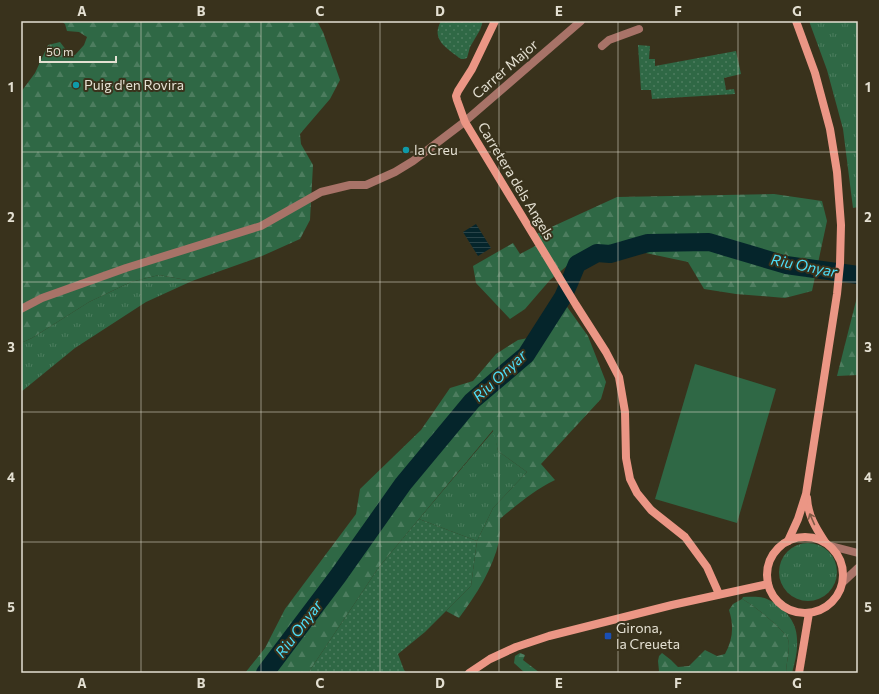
<svg xmlns="http://www.w3.org/2000/svg" width="879" height="694" viewBox="0 0 879 694" font-family="Commissioner,sans-serif">
	<style>
		.grass { fill: url(#grass-tufts) }
		.forest { fill: url(#forest-firs) }
		.garden { fill: url(#garden-dots) }
		.pitch { fill: #2f6845 }
		.water { fill: url(#water-rules) }
		.lines { fill: none; stroke-linecap: round; stroke-linejoin: round }
		.river { stroke: #05252b; stroke-width: 18 }
		.street { stroke: #a87368; stroke-width: 8 }
		.secondary { stroke: #eb9685; stroke-width: 8 }
		.oneway { stroke: #805a46 }
		.grid { fill: none; stroke: #e4e0d2; stroke-width: 1; stroke-opacity: 0.55 }
		.culture-dot { fill: #0f9aa8; stroke: #39321c; stroke-width: 1.5 }
		.transit-dot { fill: #1a4fb4; stroke: #39321c; stroke-width: 1.5 }
		.labels { text-anchor: middle; stroke-width: 4; stroke-linejoin: round; paint-order: stroke }
		.street-label { font-size: 14px; fill: #e4e0d2; stroke: #39321c }
		.poi-label { font-size: 14px; fill: #e4e0d2; stroke: #39321c; text-anchor: start }
		.water-label { font-size: 15px; font-style: italic; fill: #4ddef9; stroke: #39321c }
		.neatline { fill: none; stroke: #e4e0d2; stroke-width: 1.5 }
		.grid-label { font-size: 13px; text-anchor: middle; font-weight: bold; fill: #e4e0d2 }
	</style>
	<defs>
		<pattern id="grass-tufts" width="24" height="20" patternUnits="userSpaceOnUse"><rect width="24" height="20" fill="#2f6845"/><path d="M3 7l-1-3M5 7V3M7 7l1-3M15 17l-1-3M17 17v-4M19 17l1-3" fill="none" stroke="#4d7d5f"/></pattern>
		<pattern id="forest-firs" width="22" height="20" patternUnits="userSpaceOnUse"><rect width="22" height="20" fill="#2f6845"/><path d="M5 1l3.5 6h-7zM16 11l3.5 6h-7z" fill="#4d7d5f"/></pattern>
		<pattern id="garden-dots" width="8" height="8" patternUnits="userSpaceOnUse"><rect width="8" height="8" fill="#2f6845"/><path d="M2 2h.1M6 6h.1" fill="none" stroke="#4d7d5f" stroke-width="1.8" stroke-linecap="round"/></pattern>
		<pattern id="water-rules" width="6" height="5" patternUnits="userSpaceOnUse"><rect width="6" height="5" fill="#05252b"/><path d="M0 2.5h6" fill="none" stroke="#294449"/></pattern>
	</defs>
	<rect width="100%" height="100%" fill="#39321c"/>
	<g class="grass">
		<polygon points="809,21 858,21 858,207 853,208 843,129 827,70"/>
		<polygon points="159,275 192,281 146,302 75,348 21,392 21,343 32,338 89,302 131,282"/>
		<polygon points="494,430 498,451 527,472 493,508 477,541 419,519"/>
		<circle cx="808" cy="572" r="29"/>
		<path d="M743 597C750 597 760 596 767 599 783 606 797 621 797 639 798 651 795 662 792 673H786C786 662 791 649 788 639 786 631 751 603 742 599Z"/>
	</g>
	<g class="forest">
		<polygon points="61,21 317,21 323,32 340,80 330,99 300,134 301,144 313,165 310,220 300,239 262,256 192,281 159,275 131,282 89,302 32,338 21,343 21,92 35,73 48,45 60,42 70,55 75,55 84,45 87,37 79,32 67,31 65,24"/>
		<polygon points="774,194 822,201 827,221 812,291 785,298 736,294 704,289 688,262 608,245 579,256 550,280 525,309 510,319 476,283 473,266 513,243 520,254 539,244 534,235 617,197"/>
		<polygon points="858,293 858,375 837,376"/>
		<path d="M565 304 588 336 606 382 601 399 541 464 555 480C533 491 519 503 500 519 500 526 500 534 499 541 493 569 476 595 459 618L446 611 471 586 477 541 493 508 527 472 498 451 493 430 379 567 308 673H245L265 648 285 609 356 514 360 489 421 430 450 388 473 381 496 354 518 340 548 334Z"/>
		<path d="M742 599C751 603 786 631 788 639 791 649 786 662 786 673H657L659 671 658 661 659 656 662 653 671 660 678 667 689 666 705 650 717 656 725 654C733 639 734 626 729 610L733 604Z"/>
		<polygon points="520,653 525,655 523,660 540,673 525,673 514,663 515,656"/>
	</g>
	<g class="garden">
		<path d="M441 21H483L480 30 470 47 467 58 464 59H461C448 49 430 40 441 21Z"/>
		<polygon points="638,45 650,46 649,59 655,59 655,66 736,51 741,74 724,78 726,90 734,89 735,94 652,99 651,90 641,90"/>
		<polygon points="419,519 477,541 471,586 425,632 398,654 404,670 407,673 308,673 379,567"/>
	</g>
	<polygon class="pitch" points="695,364 776,389 737,523 655,499"/>
	<polygon class="water" points="476,224 491,248 478,256 463,232"/>
	<g class="lines">
		<polyline class="river" points="265,673 338,576 403,484 472,401 526,355 563,297 570,281 577,264 597,253 610,254 648,243 709,242 786,265 858,275"/>
		<g class="street">
			<polyline points="602,46 609,40 639,29"/>
			<polyline points="21,309 42,298 126,268 261,226 321,192 350,185 366,185 395,172 413,161 463,123 581,21"/>
			<polyline points="831,546 858,553"/>
			<polyline points="843,582 858,568"/>
		</g>
		<g class="secondary">
			<polyline points="495,21 472,69 458,91 456,96 457,100 465,122 576,305 606,352 619,377 625,412 626,458 630,479 637,493 651,510 685,537 707,567 719,594"/>
			<path d="M807 498C808 515 815 527 825 542"/>
			<circle cx="805" cy="575" r="38"/>
			<polyline points="788,541 798,519 806,494 837,294 840,264 841,225 837,172 830,129 815,73 796,21"/>
			<polyline points="469,673 490,659 516,647 549,636 672,605 768,584"/>
			<polyline points="799,673 809,613"/>
		</g>
	</g>
	<defs><path id="oneway-shaft" d="M-6 0H5M1.5-3L5.5 0L1.5 3" fill="none" stroke-width="1.6" stroke-linecap="round" stroke-linejoin="round"/></defs>
	<use class="oneway" href="#oneway-shaft" transform="translate(812 519) rotate(-114)"/>
	<path class="grid" d="M141 21V673M261 21V673M380 21V673M499 21V673M618 21V673M738 21V673M21 152H858M21 282H858M21 412H858M21 542H858"/>
	<g class="culture-dot">
		<circle cx="76" cy="85" r="4"/>
		<circle cx="406" cy="150" r="4"/>
	</g>
	<rect class="transit-dot" x="604" y="632" width="8" height="8" rx="2"/>
	<g class="labels">
		<g class="street-label">
			<text transform="translate(505 69) rotate(-41)" y="5">Carrer Major</text>
			<text transform="translate(516 181) rotate(59)" y="5">Carretera dels Angels</text>
		</g>
		<g class="poi-label">
			<text x="84" y="90">Puig d'en Rovira</text>
			<text x="414" y="155">la Creu</text>
			<text x="616" y="633">Girona,<tspan x="616" dy="16">la Creueta</tspan></text>
		</g>
		<g class="water-label">
			<text transform="translate(804 266) rotate(11)" y="5">Riu Onyar</text>
			<text transform="translate(500 376) rotate(-43)" y="5">Riu Onyar</text>
			<text transform="translate(299 629) rotate(-53)" y="5">Riu Onyar</text>
		</g>
	</g>
	<rect width="879" height="694" fill="none" stroke="#39321c" stroke-width="44"/>
	<path d="M40 56v6h76v-6" fill="none" stroke="#e4e0d2" stroke-width="2"/>
	<text x="46" y="56" font-size="12" fill="#e4e0d2" stroke="#39321c" stroke-width="3" paint-order="stroke">50 m</text>
	<rect x="22" y="22" width="835" height="650" class="neatline"/>
	<g class="grid-label">
		<text x="82" y="16">A</text>
		<text x="201" y="16">B</text>
		<text x="320" y="16">C</text>
		<text x="440" y="16">D</text>
		<text x="559" y="16">E</text>
		<text x="678" y="16">F</text>
		<text x="797" y="16">G</text>
		<text x="11" y="92">1</text>
		<text x="868" y="92">1</text>
		<text x="11" y="222">2</text>
		<text x="868" y="222">2</text>
		<text x="11" y="352">3</text>
		<text x="868" y="352">3</text>
		<text x="11" y="482">4</text>
		<text x="868" y="482">4</text>
		<text x="11" y="612">5</text>
		<text x="868" y="612">5</text>
		<text x="82" y="688">A</text>
		<text x="201" y="688">B</text>
		<text x="320" y="688">C</text>
		<text x="440" y="688">D</text>
		<text x="559" y="688">E</text>
		<text x="678" y="688">F</text>
		<text x="797" y="688">G</text>
	</g>
</svg>
